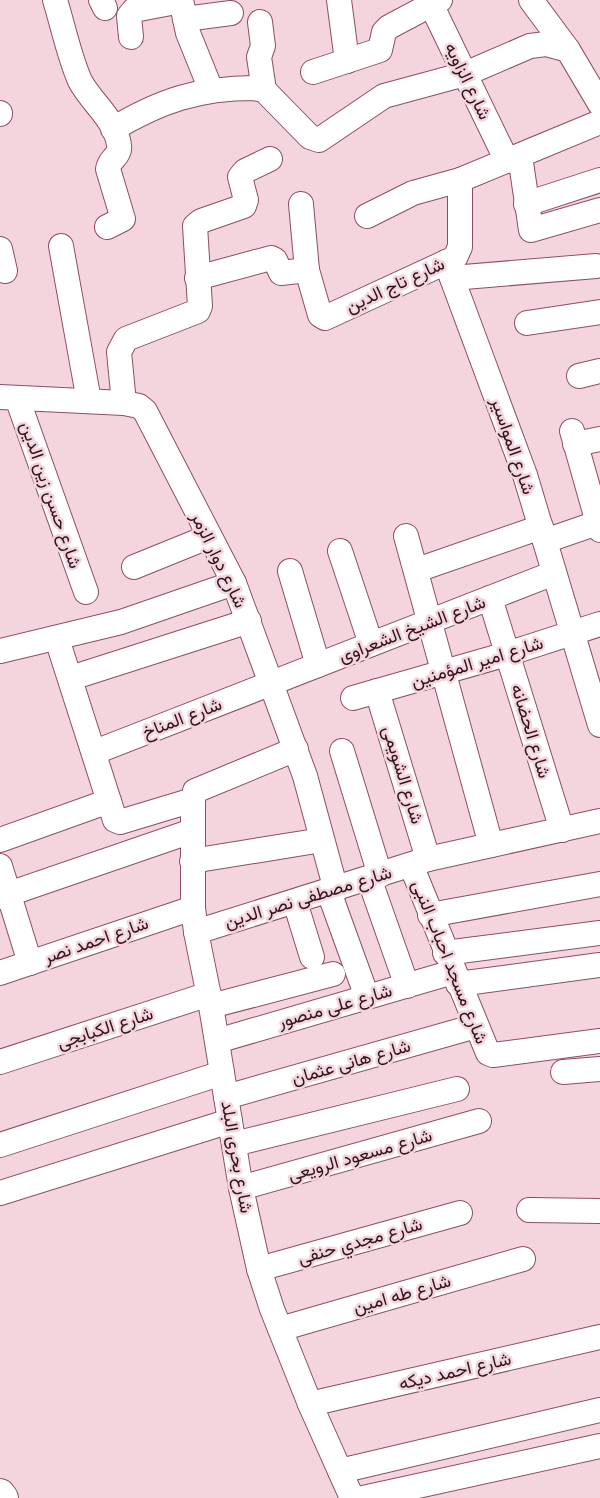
<svg xmlns="http://www.w3.org/2000/svg" width="600" height="1498" viewBox="0 0 600 1498" font-family="'Open Sans',Vazirmatn,sans-serif">
	<style>
		.lines { fill: none; stroke-linecap: round; stroke-linejoin: round }
		.minor-casing { stroke: #8f4d62; stroke-width: 26 }
		.major-casing { stroke: #8f4d62; stroke-width: 32 }
		.minor { stroke: #fff; stroke-width: 24 }
		.major { stroke: #fff; stroke-width: 30 }
		.labels { text-anchor: middle; stroke-width: 5; stroke-linejoin: round; paint-order: stroke }
		.street-label { font-size: 18px; fill: #2f141c; stroke: #f5d5dd }
	</style>
	<rect width="100%" height="100%" fill="#f5d5dd"/>
	<g class="lines">
		<g class="minor-casing">
			<g id="minor">
				<path d="M55 0C63 26 69 56 80 81 91 102 116 120 119 145 121 156 109 159 108 169L123 219 107 227"/>
				<polyline points="101,0 105,8"/>
				<polyline points="181,0 188,33 211,90"/>
				<polyline points="339,0 347,61"/>
				<polyline points="429,0 507,161"/>
				<polyline points="531,0 568,50"/>
				<polyline points="185,19 231,13"/>
				<polyline points="260,22 263,46 259,57 264,90"/>
				<polyline points="131,37 129,16 134,10 181,1"/>
				<polyline points="313,72 380,50 384,32 389,27 440,0"/>
				<polyline points="0,113 0,114"/>
				<path d="M113 129C160 101 198 88 254 88L264 90 310 137 319 140 384 96 465 74 530 46 546 44 568 50 600 104"/>
				<polyline points="520,156 531,230 600,210"/>
				<polyline points="301,204 307,270 320,315 325,318 455,258 460,247 460,180"/>
				<polyline points="526,204 600,180"/>
				<polyline points="367,216 413,193 460,180 600,122"/>
				<polyline points="61,246 89,401"/>
				<polyline points="0,249 5,271"/>
				<polyline points="446,262 525,475 600,725"/>
				<polyline points="197,278 271,258 275,260 281,273 307,270"/>
				<polyline points="452,278 596,266"/>
				<polyline points="527,323 600,312"/>
				<polyline points="579,376 600,371"/>
				<polyline points="0,397 124,403 139,406 145,411 234,583 305,776 336,890"/>
				<polyline points="17,398 86,592"/>
				<polyline points="124,403 119,352 126,339 198,311 200,306 195,226 201,221 244,206 246,200 240,177 245,171 270,159"/>
				<polyline points="572,431 600,530"/>
				<polyline points="575,444 600,439"/>
				<polyline points="406,536 491,845"/>
				<polyline points="545,541 600,522"/>
				<polyline points="340,551 371,644"/>
				<polyline points="134,567 208,537"/>
				<polyline points="417,570 541,527"/>
				<polyline points="290,571 318,665"/>
				<polyline points="490,598 562,830"/>
				<polyline points="57,639 115,820 120,822 193,800"/>
				<polyline points="0,651 121,622 234,583"/>
				<polyline points="71,678 249,621"/>
				<polyline points="377,691 428,859"/>
				<polyline points="353,698 507,654 600,624"/>
				<polyline points="296,749 195,791 193,800 193,908 196,932 211,1006 241,1188 259,1269 272,1309 310,1404 352,1498"/>
				<polyline points="342,751 380,875"/>
				<polyline points="95,752 554,573"/>
				<polyline points="0,840 109,801"/>
				<polyline points="192,861 322,840"/>
				<polyline points="411,865 488,1053 493,1055 600,1041"/>
				<polyline points="0,866 30,963"/>
				<polyline points="369,878 407,986"/>
				<polyline points="329,892 367,997"/>
				<polyline points="0,897 192,831"/>
				<polyline points="295,902 312,957"/>
				<polyline points="430,915 600,884"/>
				<polyline points="196,932 428,859 600,821"/>
				<polyline points="445,953 600,933"/>
				<polyline points="0,973 193,908"/>
				<polyline points="458,984 600,965"/>
				<polyline points="211,1006 333,974"/>
				<polyline points="217,1041 453,972"/>
				<polyline points="0,1062 209,994"/>
				<polyline points="563,1072 600,1069"/>
				<polyline points="226,1097 476,1026"/>
				<polyline points="234,1144 457,1089"/>
				<polyline points="0,1145 222,1073"/>
				<polyline points="241,1188 479,1121"/>
				<polyline points="0,1193 230,1121"/>
				<polyline points="529,1210 600,1211"/>
				<polyline points="259,1269 460,1213"/>
				<polyline points="280,1329 523,1259"/>
				<polyline points="310,1404 600,1337"/>
				<polyline points="340,1471 600,1410"/>
				<polyline points="363,1498 600,1446"/>
			</g>
		</g>
		<g class="major-casing">
			<polyline id="major" points="0,1494 3,1498"/>
		</g>
		<use href="#minor" class="minor"/>
		<use href="#major" class="major"/>
	</g>
	<g class="labels">
		<g class="street-label">
			<text transform="translate(468 81) rotate(64)" y="6">شارع الزاويه</text>
			<text transform="translate(395 285) rotate(-25)" y="6">شارع تاج الدين</text>
			<text transform="translate(513 446) rotate(71)" y="6">شارع المواسير</text>
			<text transform="translate(51 495) rotate(71)" y="6">شارع حسن زين الدين</text>
			<text transform="translate(219 560) rotate(64)" y="6">شارع دوار الزمر</text>
			<text transform="translate(412 629) rotate(-21)" y="6">شارع الشيخ الشعراوى</text>
			<text transform="translate(477 662) rotate(-17)" y="6">شارع امير المؤمنين</text>
			<text transform="translate(182 718) rotate(-21)" y="6">شارع المناخ</text>
			<text transform="translate(531 731) rotate(73)" y="6">شارع الحضانه</text>
			<text transform="translate(403 775) rotate(73)" y="6">شارع الشويمى</text>
			<text transform="translate(308 897) rotate(-17)" y="6">شارع مصطفى نصر الدين</text>
			<text transform="translate(96 940) rotate(-19)" y="6">شارع احمد نصر</text>
			<text transform="translate(450 962) rotate(68)" y="6">شارع مسجد احباب النبى</text>
			<text transform="translate(335 1006) rotate(-16)" y="6">شارع على منصور</text>
			<text transform="translate(105 1028) rotate(-18)" y="6">شارع الكبابجى</text>
			<text transform="translate(351 1062) rotate(-16)" y="6">شارع هانى عثمان</text>
			<text transform="translate(360 1155) rotate(-16)" y="6">شارع مسعود الرويعى</text>
			<text transform="translate(237 1157) rotate(80)" y="6">شارع بحرى البلد</text>
			<text transform="translate(360 1241) rotate(-16)" y="6">شارع مجدي حنفى</text>
			<text transform="translate(402 1294) rotate(-16)" y="6">شارع طه امين</text>
			<text transform="translate(455 1371) rotate(-13)" y="6">شارع احمد ديكه</text>
		</g>
	</g>
</svg>
